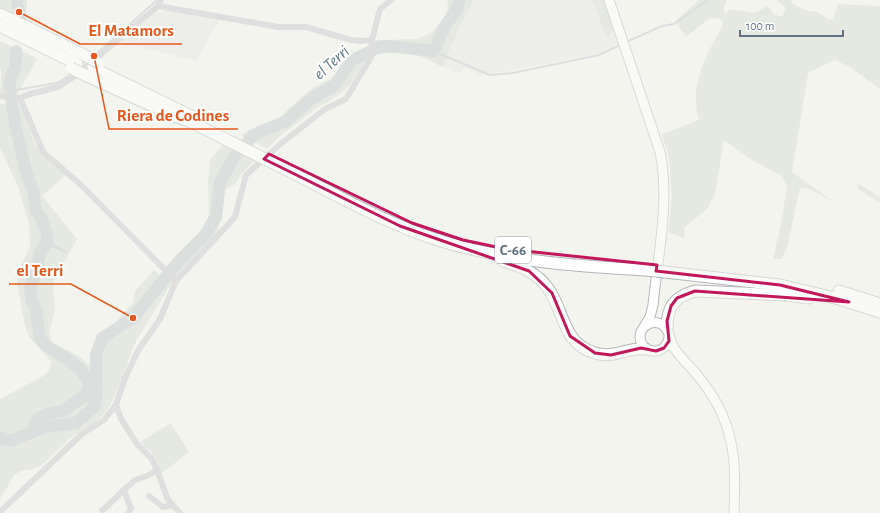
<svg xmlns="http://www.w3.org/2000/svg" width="880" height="513" viewBox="0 0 880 513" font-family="'Alegreya Sans',sans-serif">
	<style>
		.built { fill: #e4e5e3 }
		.green { fill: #d4dbd0 }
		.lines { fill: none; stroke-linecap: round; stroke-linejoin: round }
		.stream { stroke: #bcc6cb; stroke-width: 2 }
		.river { stroke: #bcc6cb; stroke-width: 12 }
		.secondary-casing { stroke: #b5b9bd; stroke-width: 11 }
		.highway-casing { stroke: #b3b6b9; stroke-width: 13 }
		.street { stroke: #c3c6c9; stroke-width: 6 }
		.secondary { stroke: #fff; stroke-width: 9 }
		.highway { stroke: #fff; stroke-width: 11 }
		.highway-bridge-casing { stroke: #b3b6b9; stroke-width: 13; stroke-linecap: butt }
		.highway-bridge { stroke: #fff; stroke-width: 11 }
		.marked { fill: none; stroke: #c2185b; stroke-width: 3; stroke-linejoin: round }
		.labels { text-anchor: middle; stroke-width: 4; stroke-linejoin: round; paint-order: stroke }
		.shield { fill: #fff; stroke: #919ca7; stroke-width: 1 }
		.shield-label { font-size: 15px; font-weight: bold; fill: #627181 }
		.water-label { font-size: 17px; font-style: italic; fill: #627a86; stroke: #fff }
		.leader { fill: none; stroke: #e6581d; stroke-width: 1.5 }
		.callout-dot { fill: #e6581d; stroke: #fff; stroke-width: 1.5 }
		.callout-label { font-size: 17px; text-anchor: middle; font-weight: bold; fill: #e6581d; stroke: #fff; stroke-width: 4; stroke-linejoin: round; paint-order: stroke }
	</style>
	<rect width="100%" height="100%" fill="#f4f4ef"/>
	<g class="built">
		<polygon points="474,0 592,0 607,39 615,27 620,42 606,52 511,71 480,75 464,68 462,73 459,72 458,73 442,67 460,26"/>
		<polygon points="168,10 220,19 196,61 120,42 154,14"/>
	</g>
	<g class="green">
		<polygon points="0,0 27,0 27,13 33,25 0,9"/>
		<path d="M447 0H474L460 26 442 67C436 64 429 59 422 57 405 51 385 52 368 56L352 82 342 93 314 110 278 138 267 149 241 135 249 130 280 117 311 89 330 79 346 64 354 52 365 48 376 40 418 39 432 32 444 18 448 7Z"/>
		<polygon points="592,0 605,0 615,27 607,39"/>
		<path d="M699 0H727L724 8 725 14 730 9 755 13 768 6 775 15 782 17 786 8 776 0H791L792 3 804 10 818 12 829 20 833 19 838 4 880 6V89L850 67 835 60 808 73 792 172 834 202 809 189 800 188 787 248 782 259H773L782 219 787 186 782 176 750 159 724 140 715 193 708 208 684 228 685 239 668 232 672 199 669 158 662 134 699 120C689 87 706 53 723 26L721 19 710 18 686 37 675 21Z"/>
		<path d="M0 41 37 58C32 70 24 81 18 93L0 94C0 87 3 73 0 68Z"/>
		<polygon points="12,103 21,107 36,146 42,154 66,175 42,196 77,239 53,283 55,309 49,334 53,343 79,356 88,365 93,364 102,337 113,328 120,316 133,303 135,291 154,270 161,276 195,242 209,215 208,181 210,160 223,144 255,160 242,173 235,184 225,190 218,231 213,240 176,276 136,341 113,400 108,409 99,419 69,439 41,466 31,470 22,471 14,475 0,500 0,399 45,375 49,370 51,361 29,337 25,326 17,282 21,265 30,247 29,223 18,187 0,147 0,104"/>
		<polygon points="859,184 880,197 880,203 858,189 857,186"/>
		<polygon points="171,423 189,452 161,474 158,463 152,453 140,442"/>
	</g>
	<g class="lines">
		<g class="stream">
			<polyline points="626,42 662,26 674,24 708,0"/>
			<polyline points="433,51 490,75 513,73 599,55 620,45"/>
			<polyline points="94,56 156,1"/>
			<polyline points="10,91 57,83 69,76"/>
			<polyline points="47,243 66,252"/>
			<polyline points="142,307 146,307"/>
		</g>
		<g class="river">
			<polyline points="17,0 20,17"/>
			<polyline points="16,51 15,67 9,84 15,124 25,168 33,191 36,211 41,217 47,234 47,243 40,252 37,270 30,288 32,301 36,310 40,338 45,345 66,358 80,369 86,378 89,386 86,395 63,411 48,414 38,418 34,426 33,432"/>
			<path d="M0 437 5 440H13L45 427 76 423 94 407 97 393 96 355 102 338 133 318 178 262 205 235 216 217 220 182 234 157 251 138 261 131 285 122 311 99 335 85 351 61 377 48 387 46 433 51C439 44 439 36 444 28 449 18 459 11 459 0"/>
		</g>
		<g class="secondary-casing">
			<g id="secondary">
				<path d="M609 0 660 152C670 201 658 255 653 305L650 317 644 327"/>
				<path d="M669 337C667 356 641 356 640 337 640 325 655 318 664 326 670 331 670 341 674 348 681 358 690 366 698 376 706 386 717 402 722 414 737 449 735 476 734 513"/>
			</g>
		</g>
		<g class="highway-casing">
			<g id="highway">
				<polyline points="0,14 86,56"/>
				<polyline points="0,26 77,64"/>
				<polyline points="93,68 193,117"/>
				<polyline points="85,75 177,117 189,121 231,142"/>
				<path d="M271 162C325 188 377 220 435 239 502 261 576 266 646 270"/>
				<path d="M503 261C520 266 536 272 547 287 565 310 561 343 595 353 614 359 628 347 646 349"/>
				<polyline points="665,272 780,285 839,299 880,312"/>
				<polyline points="839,291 880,304"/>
				<path d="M667 328C667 307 674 297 695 291L786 295 809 298"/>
			</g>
		</g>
		<g class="street">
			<polyline points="158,6 278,27 306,27 351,40 360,41 372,40"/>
			<polyline points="0,96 20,98 30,94 58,87 75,76 158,6 161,0"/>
			<polyline points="20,98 43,152 81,185 176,281"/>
			<polyline points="116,405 121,419 137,444 152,459 157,470 168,500 180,513"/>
			<polyline points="149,496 163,507 173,505"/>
			<polyline points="102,510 104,509 124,490"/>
			<polyline points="0,512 83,433 104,420 116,405 125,378 139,349 160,319 176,281 235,217 246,175 278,146 325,109 346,99 371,57 372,40 380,9 391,0"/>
			<polyline points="128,513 131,509 124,490 135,480 147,476 157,470"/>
		</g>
		<use href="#secondary" class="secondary"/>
		<use href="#highway" class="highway"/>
		<g class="highway-bridge-casing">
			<g id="highway-bridge">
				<polyline points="86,56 99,63"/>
				<polyline points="71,68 85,75"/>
				<polyline points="231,142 271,162"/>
				<polyline points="646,270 665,272"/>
			</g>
		</g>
		<use href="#highway-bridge" class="highway-bridge"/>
	</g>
	<path d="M0 0H880V513H0ZM269 154 412 223 463 240 506 249 657 265 656 271 780 285 849 302 695 291 677 298 671 306 667 321 669 341 664 348 656 351 641 348 611 355 595 353 570 336 552 293 529 271 400 226 264 159Z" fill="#f4f4ef" fill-opacity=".55" fill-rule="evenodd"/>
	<path class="marked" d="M269 154 412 223 463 240 506 249 657 265 656 271 780 285 849 302 695 291 677 298 671 306 667 321 669 341 664 348 656 351 641 348 611 355 595 353 570 336 552 293 529 271 400 226 264 159Z"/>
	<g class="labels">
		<rect class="shield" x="495" y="237" width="36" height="26" rx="3"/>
		<g class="shield-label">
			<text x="513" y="255">C-66</text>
		</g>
		<g class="water-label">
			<text transform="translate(331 62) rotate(-42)" y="6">el Terri</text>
		</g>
	</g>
	<path class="leader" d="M19 12L80 44H182M94 56L109 129H238M133 318L71 284H9"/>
	<g class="callout-dot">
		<circle cx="19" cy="12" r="4"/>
		<circle cx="94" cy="56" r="4"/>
		<circle cx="133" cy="318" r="4"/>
	</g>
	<g class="callout-label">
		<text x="131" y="36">El Matamors</text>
		<text x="173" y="121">Riera de Codines</text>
		<text x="40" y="276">el Terri</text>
	</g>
	<path d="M740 30v6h103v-6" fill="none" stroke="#627181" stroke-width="2"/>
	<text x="746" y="30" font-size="12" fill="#627181" stroke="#ffffff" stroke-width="3" paint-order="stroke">100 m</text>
</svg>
